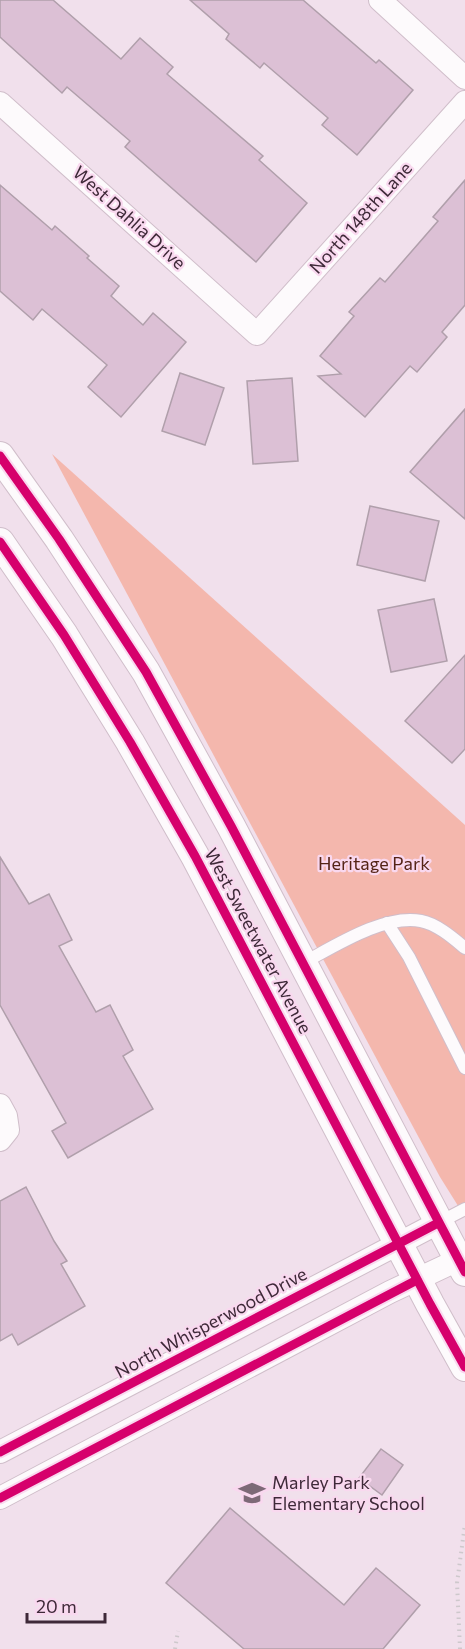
<svg xmlns="http://www.w3.org/2000/svg" width="465" height="1649" viewBox="0 0 465 1649" font-family="Commissioner,sans-serif">
	<style>
		.green { fill: #f4b7ad }
		.building { fill: #dcc0d5; stroke: #b09fab; stroke-width: 1.5 }
		.lines { fill: none; stroke-linecap: round; stroke-linejoin: round }
		.service-casing { stroke: #d0beca; stroke-width: 14 }
		.minor-casing { stroke: #d0beca; stroke-width: 24 }
		.tertiary-casing { stroke: #d0beca; stroke-width: 30 }
		.path { stroke: #cec8cc; stroke-width: 4; stroke-dasharray: 1.5 4.5; stroke-linecap: butt }
		.service { stroke: #fdfafc; stroke-width: 12 }
		.minor { stroke: #fdfafc; stroke-width: 22 }
		.tertiary { stroke: #fdfafc; stroke-width: 28 }
		.cycleway-casing { stroke: #f9d8ef; stroke-width: 13 }
		.cycleway { stroke: #d6006c; stroke-width: 9 }
		.labels { text-anchor: middle; stroke-width: 4.5; stroke-linejoin: round; paint-order: stroke }
		.street-label { font-size: 18px; fill: #3e2938; stroke: #f9d8ef }
		.park-label { font-size: 18px; fill: #542315; stroke: #f9d8ef }
		.poi-label { font-size: 18px; fill: #3e2938; stroke: #f9d8ef; text-anchor: start }
	</style>
	<rect width="100%" height="100%" fill="#f1e0ec"/>
	<polygon class="green" points="52,454 465,825 465,1217 440,1177"/>
	<g class="building">
		<polygon points="0,0 53,0 121,59 140,38 173,67 167,74 263,156 259,160 307,203 256,262 125,147 130,141 67,87 62,93 0,37"/>
		<polygon points="190,0 303,0 376,63 379,60 413,90 357,155 322,125 328,118 264,63 260,68 226,39 229,34"/>
		<polygon points="465,180 465,305 442,332 447,337 417,372 410,366 365,417 318,376 341,374 320,356 354,316 349,312 380,278 385,282 438,221 433,217"/>
		<polygon points="0,185 52,230 55,226 89,256 87,258 119,286 111,296 143,325 153,313 186,342 121,417 88,387 107,365 42,309 33,320 0,291"/>
		<polygon points="180,373 224,388 205,445 162,431"/>
		<polygon points="292,378 298,461 253,464 247,381"/>
		<polygon points="465,409 465,519 410,472"/>
		<polygon points="370,506 439,521 425,581 357,565"/>
		<polygon points="434,599 447,661 391,672 378,610"/>
		<polygon points="465,655 465,749 452,763 405,721"/>
		<polygon points="0,857 29,904 49,894 72,940 59,946 96,1012 110,1005 133,1050 123,1056 153,1109 68,1158 52,1131 66,1123 0,1005"/>
		<polygon points="26,1187 54,1241 67,1261 61,1264 85,1306 18,1345 12,1334 0,1341 0,1201"/>
		<polygon points="381,1449 403,1465 382,1495 359,1478"/>
		<polygon points="230,1508 344,1605 376,1568 420,1605 383,1649 244,1649 166,1583"/>
	</g>
	<g class="lines">
		<g class="service-casing">
			<g id="service">
				<polyline points="387,923 409,957 465,1068"/>
				<path d="M303 963C335 946 384 914 421 921 437 924 453 938 465 948"/>
				<polyline points="438,1223 465,1209"/>
			</g>
		</g>
		<g class="minor-casing">
			<g id="minor">
				<polyline points="380,0 465,78"/>
				<polyline points="0,103 257,334 465,102"/>
				<polyline points="0,1105 6,1116 8,1130 0,1140"/>
				<polyline points="0,1452 438,1223"/>
				<polyline points="0,1498 390,1292 458,1260"/>
			</g>
		</g>
		<g class="tertiary-casing">
			<g id="tertiary">
				<polyline points="0,456 59,539 146,672 231,826 465,1272"/>
				<polyline points="0,542 64,635 130,742 195,856 430,1304 465,1367"/>
			</g>
		</g>
		<g class="path">
			<polyline points="175,1649 178,1631"/>
			<polyline points="460,1649 457,1583 465,1524"/>
		</g>
		<use href="#service" class="service"/>
		<use href="#minor" class="minor"/>
		<use href="#tertiary" class="tertiary"/>
		<g class="cycleway-casing">
			<g id="cycleway">
				<polyline points="0,456 59,539 146,672 231,826 465,1272"/>
				<polyline points="0,542 64,635 130,742 195,856 430,1304 465,1367"/>
				<polyline points="0,1452 438,1223"/>
				<polyline points="0,1498 417,1280"/>
			</g>
		</g>
		<use href="#cycleway" class="cycleway"/>
	</g>
	<defs>
		<g id="school-bare" transform="scale(2.07)"><path d="M0-5L7-2L0 1L-7-2ZM-4 1L0 2.5L4 1V4Q0 6-4 4Z" fill="#7d6977" stroke="#f9d8ef" stroke-width="2.5" paint-order="stroke"/></g>
	</defs>
	<g fill-rule="evenodd">
		<use href="#school-bare" x="252" y="1493"/>
	</g>
	<g class="labels">
		<g class="street-label">
			<text transform="translate(129 218) rotate(42)" y="6">West Dahlia Drive</text>
			<text transform="translate(361 218) rotate(-48)" y="6">North 148th Lane</text>
			<text transform="translate(258 941) rotate(62)" y="6">West Sweetwater Avenue</text>
			<text transform="translate(211 1323) rotate(-28)" y="6">North Whisperwood Drive</text>
		</g>
		<g class="park-label">
			<text x="374" y="870">Heritage Park</text>
		</g>
		<g class="poi-label">
			<text x="272" y="1489">Marley Park<tspan x="272" dy="21">Elementary School</tspan></text>
		</g>
	</g>
	<path d="M27 1613v9h78v-9" fill="none" stroke="#3e2938" stroke-width="3"/>
	<text x="36" y="1613" font-size="18" fill="#3e2938" stroke="#f9d8ef" stroke-width="4.5" paint-order="stroke">20 m</text>
</svg>
